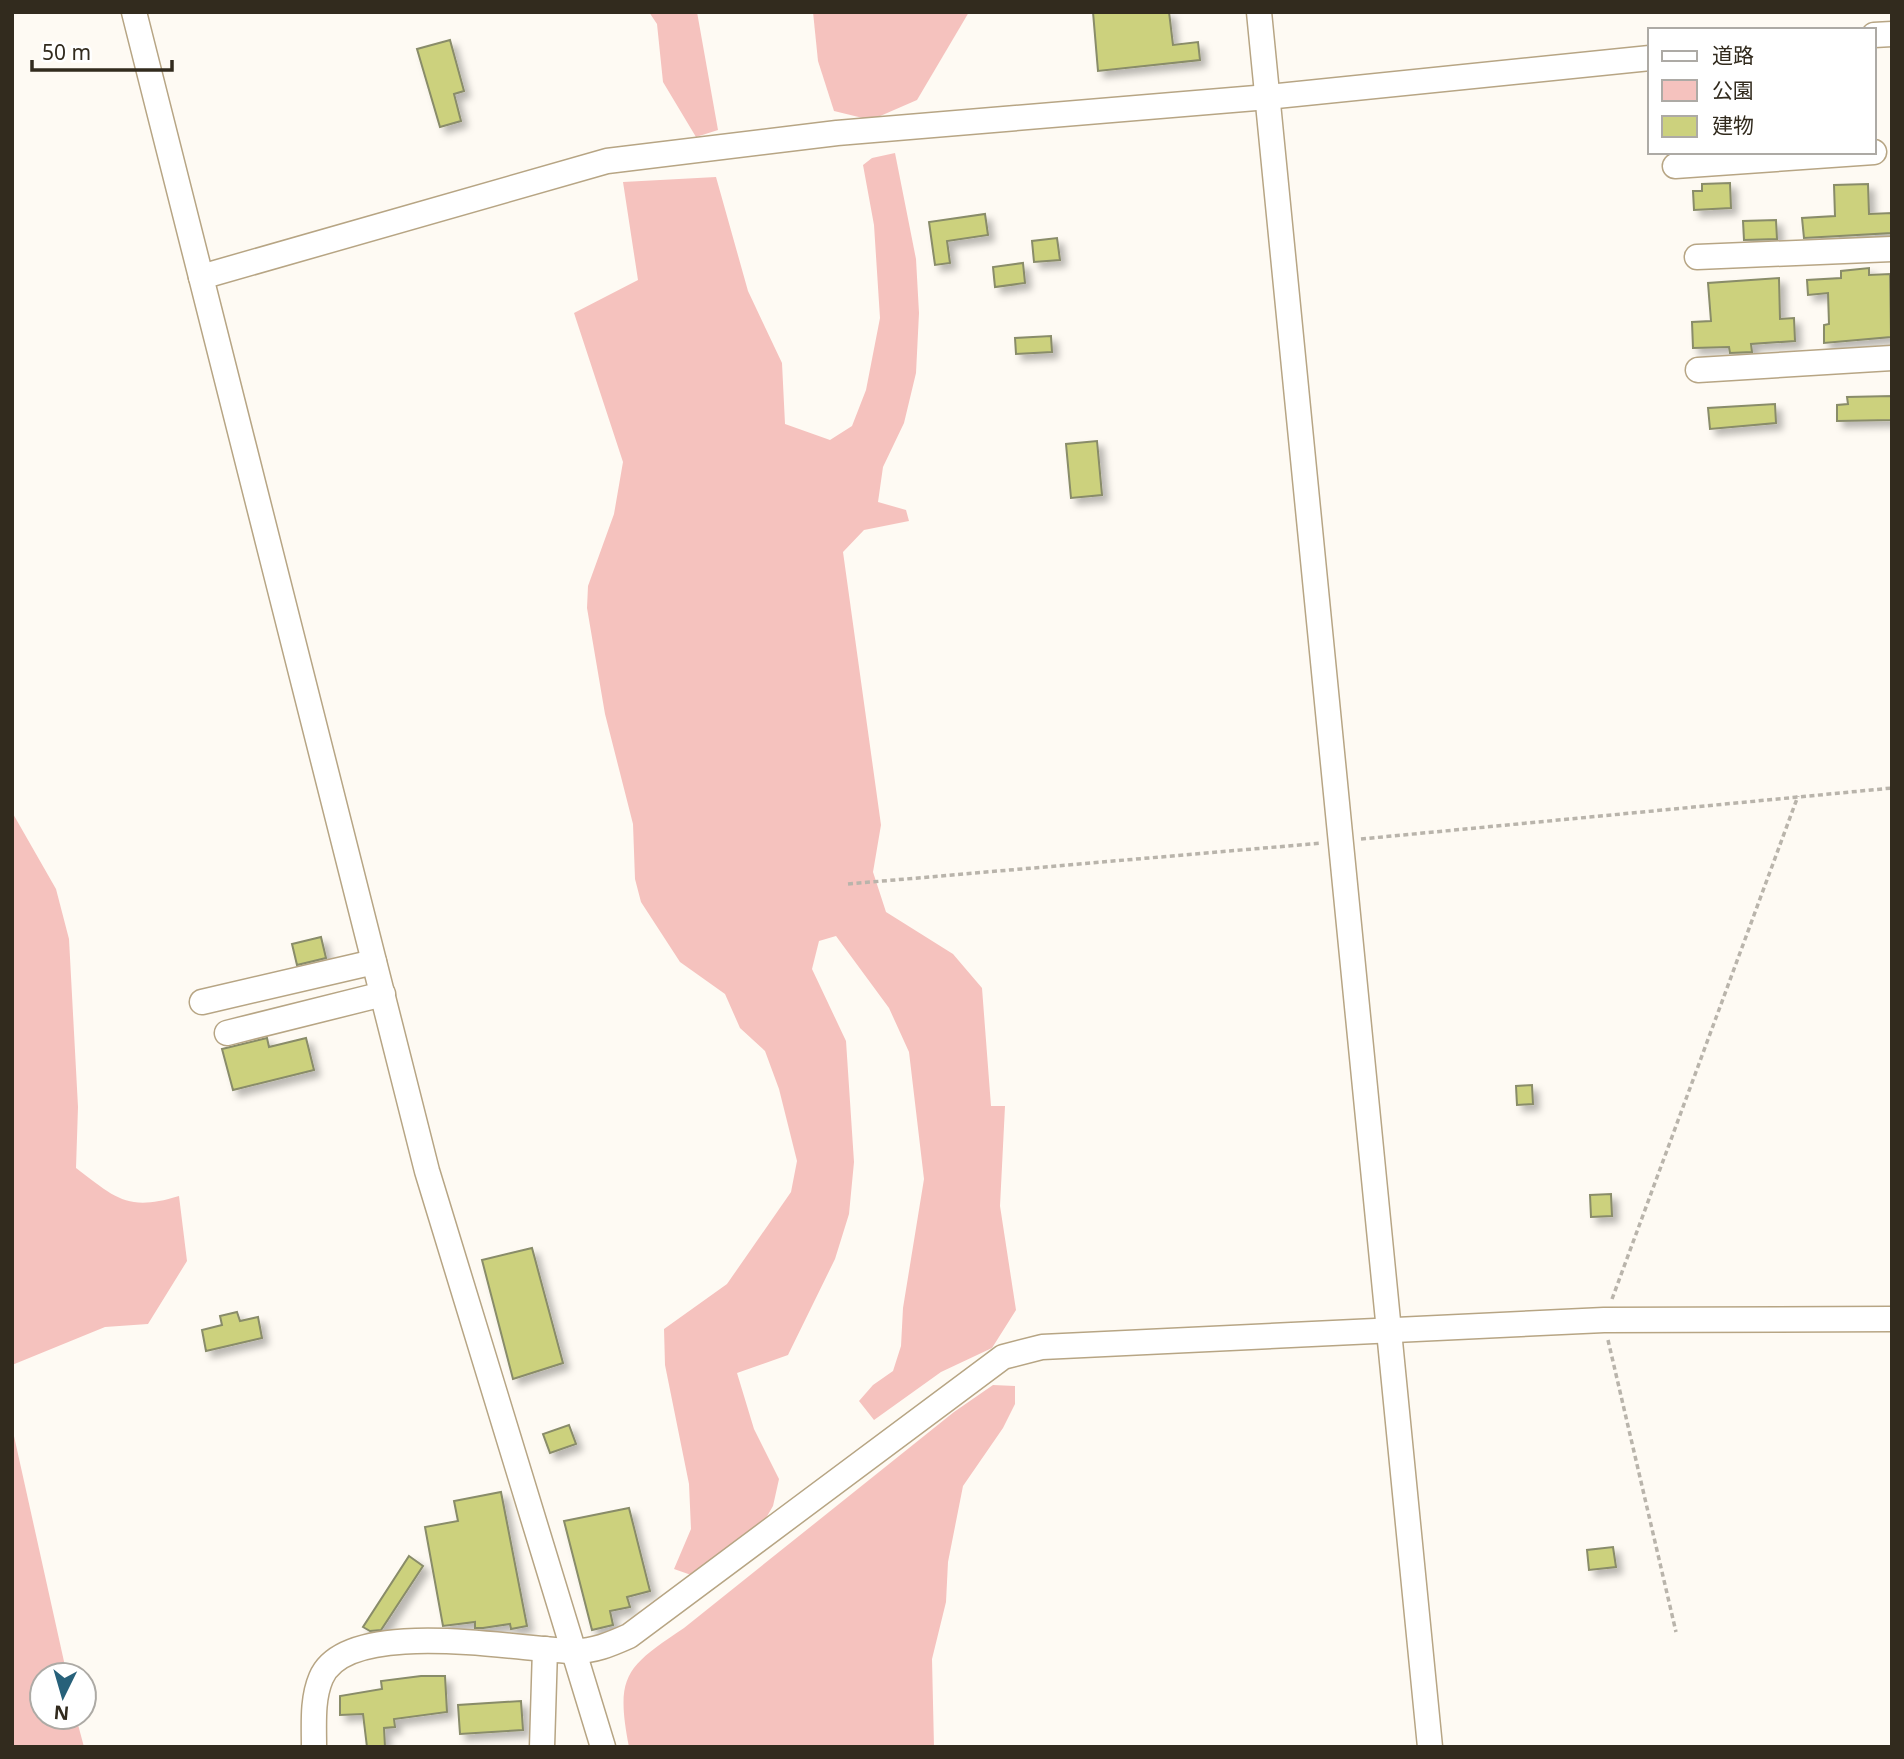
<svg xmlns="http://www.w3.org/2000/svg" width="1904" height="1759" viewBox="0 0 1904 1759" font-family="'Noto Sans','Noto Sans JP',sans-serif">
	<style>
		.green { fill: #f5c2be }
		.building { fill: #ccd17d; stroke: #898c69; stroke-width: 2; filter: url(#shadow) }
		.lines { fill: none; stroke-linecap: round; stroke-linejoin: round }
		.minor-casing { stroke: #b7a584; stroke-width: 27 }
		.path { stroke: #b9b4ab; stroke-width: 3.5; stroke-dasharray: 5 3.5; stroke-linecap: butt }
		.minor { stroke: #fff; stroke-width: 24 }
	</style>
	<defs>
		<filter id="shadow"><feDropShadow dx="6" dy="6" stdDeviation="3.5" flood-color="#0004"/></filter>
	</defs>
	<rect width="100%" height="100%" fill="#fefaf3"/>
	<g class="green">
		<polygon points="649,12 697,12 718,130 696,137 663,82 657,24"/>
		<polygon points="813,12 969,12 917,100 871,120 834,111 818,61"/>
		<polygon points="895,153 916,259 919,313 916,373 904,423 883,467 878,502 906,510 909,521 864,530 843,552 881,825 873,872 886,912 953,954 982,988 991,1106 1005,1106 1000,1206 1016,1310 992,1348 941,1372 874,1420 859,1401 873,1385 893,1371 901,1346 903,1308 924,1179 909,1052 889,1008 836,936 819,941 812,969 846,1041 854,1162 849,1214 835,1259 788,1355 737,1373 754,1429 779,1479 773,1506 762,1525 694,1576 674,1569 691,1529 689,1484 665,1365 664,1329 727,1284 791,1192 797,1161 779,1089 765,1051 740,1028 725,994 680,962 641,902 635,879 633,824 605,714 587,608 588,586 614,514 623,462 574,313 638,280 623,182 716,177 748,291 782,363 785,424 830,440 852,426 866,390 880,318 874,225 863,165 872,158"/>
		<path d="M12 812 56 889 69 939 78 1107 76 1168C116 1198 127 1212 179 1196L187 1261 148 1324 105 1327 12 1365Z"/>
		<path d="M993 1385 1015 1386V1404L1003 1428 963 1486 948 1562 946 1602 932 1659 934 1747H629C615 1675 626 1667 684 1628L954 1412Z"/>
		<polygon points="12,1427 67,1675 42,1675 42,1717 76,1717 84,1747 12,1747"/>
	</g>
	<g class="building">
		<polygon points="1093,12 1169,12 1173,45 1198,42 1200,60 1098,71"/>
		<polygon points="450,40 464,91 454,94 461,121 440,127 417,49"/>
		<polygon points="1730,183 1731,208 1694,210 1693,191 1702,191 1702,184"/>
		<polygon points="1868,184 1869,214 1892,213 1892,233 1804,238 1802,218 1835,216 1834,185"/>
		<polygon points="985,214 988,235 947,241 950,263 935,265 929,222"/>
		<polygon points="1776,220 1777,239 1744,240 1743,221"/>
		<polygon points="1057,238 1060,260 1034,262 1032,241"/>
		<polygon points="1023,263 1025,283 995,287 993,267"/>
		<polygon points="1869,268 1869,275 1890,274 1891,337 1824,343 1824,325 1829,324 1828,293 1808,295 1807,280 1841,278 1841,271"/>
		<polygon points="1779,278 1780,319 1794,318 1795,341 1751,344 1752,352 1730,353 1729,347 1693,348 1692,322 1711,321 1708,283"/>
		<polygon points="1051,336 1052,352 1016,354 1015,338"/>
		<polygon points="1892,396 1892,420 1837,421 1837,405 1848,404 1847,397"/>
		<polygon points="1775,404 1776,423 1710,429 1708,408"/>
		<polygon points="1097,441 1102,495 1071,498 1066,444"/>
		<polygon points="321,937 326,958 297,965 292,944"/>
		<polygon points="267,1038 269,1047 306,1038 314,1070 233,1090 222,1049"/>
		<polygon points="1532,1085 1533,1104 1517,1105 1516,1086"/>
		<polygon points="1611,1194 1612,1216 1591,1217 1590,1195"/>
		<polygon points="532,1248 563,1363 513,1379 482,1260"/>
		<polygon points="237,1312 240,1321 258,1317 262,1338 206,1351 202,1330 222,1325 220,1316"/>
		<polygon points="569,1425 576,1444 550,1453 543,1434"/>
		<polygon points="501,1492 527,1626 511,1629 510,1624 483,1628 475,1628 475,1622 443,1626 425,1527 458,1521 454,1501"/>
		<polygon points="629,1508 650,1591 627,1597 630,1607 610,1611 613,1625 592,1630 564,1521"/>
		<polygon points="1613,1547 1616,1567 1589,1570 1587,1550"/>
		<polygon points="409,1556 423,1566 381,1630 370,1631 363,1627"/>
		<polygon points="421,1676 445,1676 447,1712 394,1719 395,1727 384,1728 385,1747 367,1747 363,1714 340,1715 340,1696 382,1689 381,1681"/>
		<polygon points="521,1701 523,1730 460,1734 458,1705"/>
	</g>
	<g class="lines">
		<g class="minor-casing">
			<g id="minor">
				<polyline points="134,12 427,1171 603,1747"/>
				<polyline points="1259,12 1430,1747"/>
				<polyline points="1874,35 1892,34"/>
				<polyline points="1675,166 1874,152"/>
				<polyline points="1697,257 1892,249"/>
				<polyline points="201,277 607,161 837,133 1268,97 1650,58"/>
				<polyline points="1698,370 1892,358"/>
				<polyline points="202,1002 374,962"/>
				<polyline points="227,1033 383,994"/>
				<path d="M314 1747C314 1724 312 1699 321 1678 347 1616 519 1650 572 1651 593 1652 611 1644 629 1636L1003 1357 1042 1347 1604 1320 1892 1319"/>
				<polyline points="542,1747 545,1649"/>
			</g>
		</g>
		<g class="path">
			<polyline points="1361,839 1892,788"/>
			<polyline points="848,884 1322,843"/>
			<polyline points="1612,1299 1798,796"/>
			<polyline points="1608,1340 1676,1632"/>
		</g>
		<use href="#minor" class="minor"/>
	</g>
	<rect width="1904" height="1759" fill="none" stroke="#322b1e" stroke-width="28"/>
	<rect x="1648" y="28" width="228" height="126" fill="#ffffff" stroke="#adaaa5" stroke-width="2"/>
	<rect x="1662" y="51" width="35" height="10" fill="#ffffff" stroke="#adaaa5" stroke-width="2"/>
	<text x="1712" y="63" font-size="21" fill="#322b1e">道路</text>
	<rect x="1662" y="80" width="35" height="21" fill="#f5c2be" stroke="#adaaa5" stroke-width="2"/>
	<text x="1712" y="98" font-size="21" fill="#322b1e">公園</text>
	<rect x="1662" y="116" width="35" height="21" fill="#ccd17d" stroke="#adaaa5" stroke-width="2"/>
	<text x="1712" y="133" font-size="21" fill="#322b1e">建物</text>
	<g transform="translate(63 1696) rotate(185)"><circle r="33" fill="#ffffff" stroke="#adaaa5" stroke-width="2"/>
	<path d="M0-5L12 26L0 18L-12 26Z" fill="#27617a"/>
	<text y="-10" font-size="19" font-weight="bold" text-anchor="middle" fill="#322b1e">N</text>
	</g>
	<path d="M32 60v10h140v-10" fill="none" stroke="#322b1e" stroke-width="3.5"/>
	<text x="42" y="60" font-size="21" fill="#322b1e" stroke="#ffffff" stroke-width="5" paint-order="stroke">50 m</text>
</svg>
